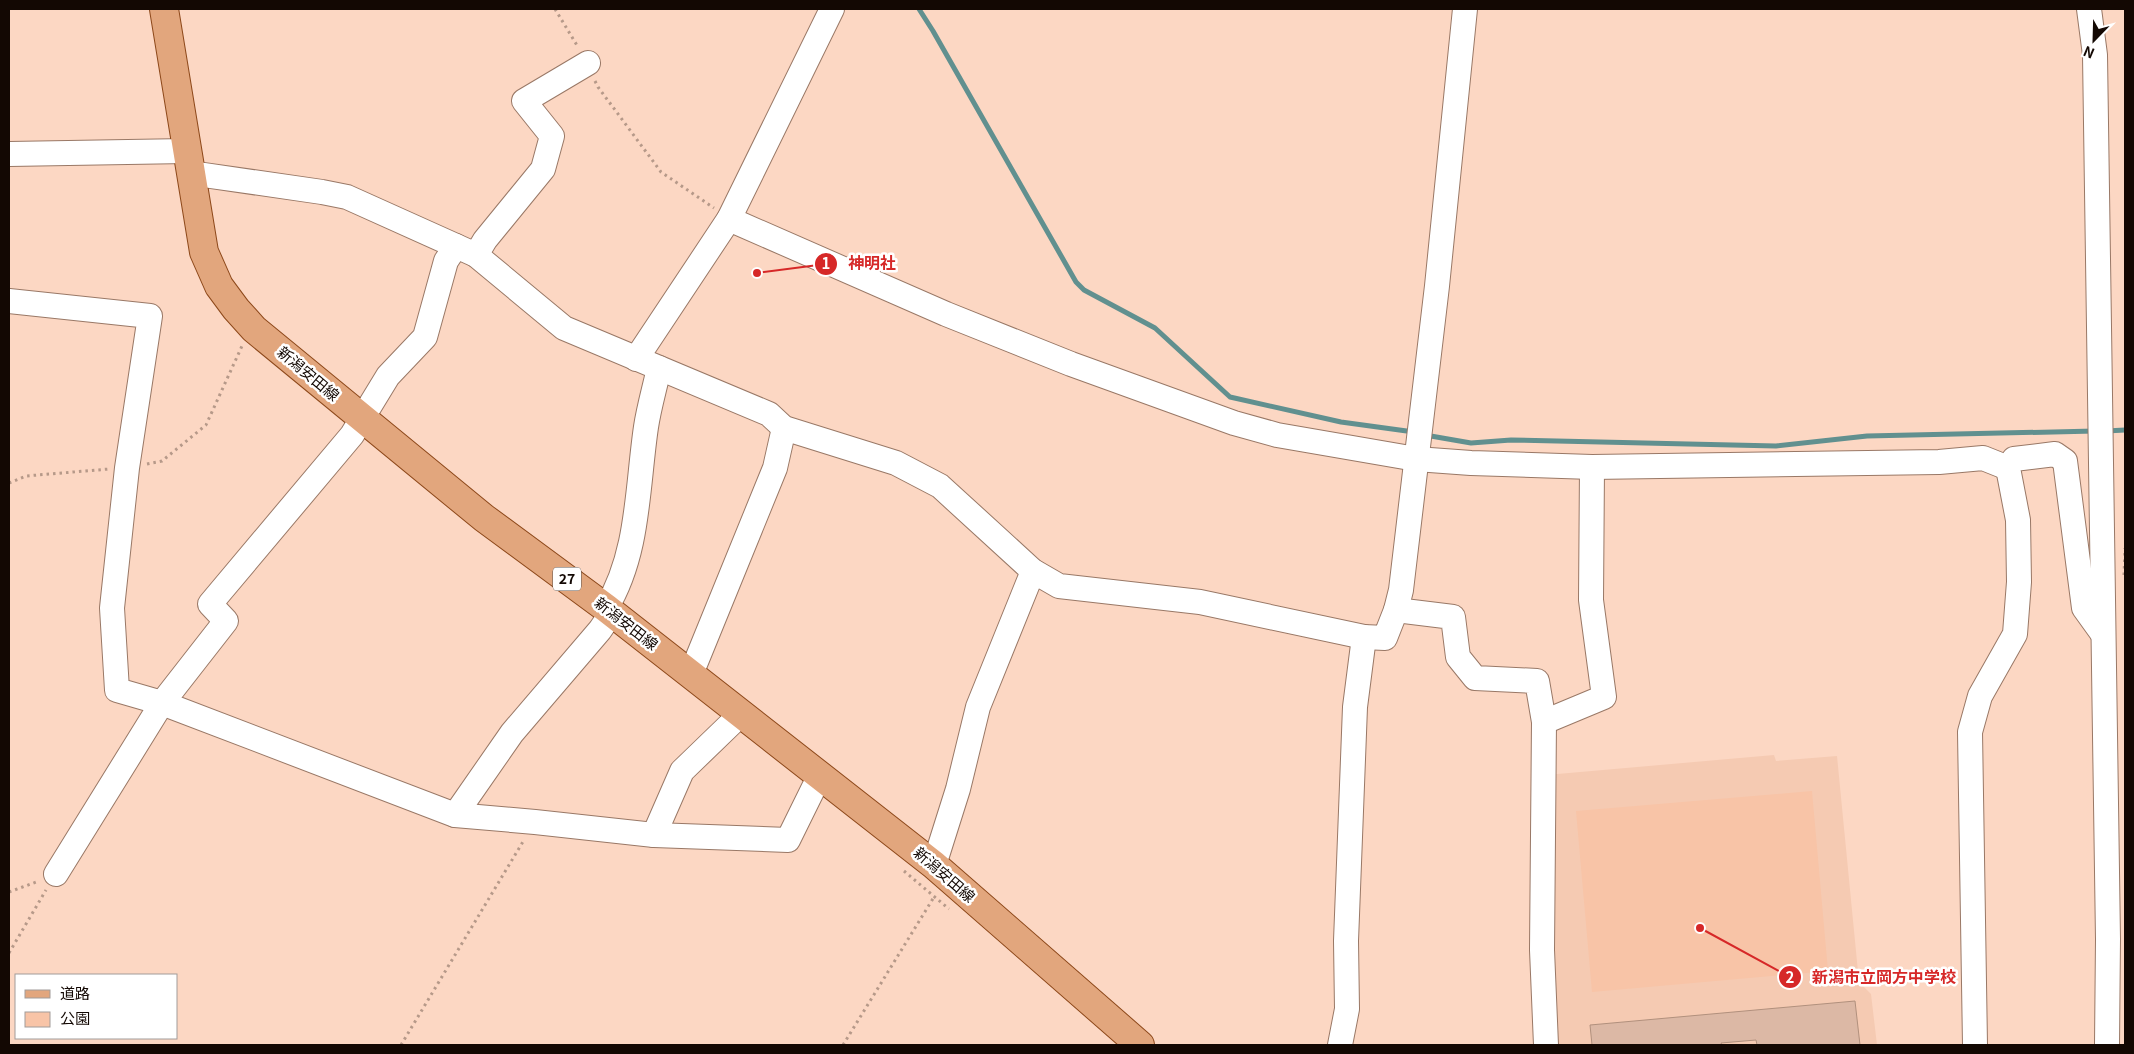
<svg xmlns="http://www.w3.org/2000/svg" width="2134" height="1054" viewBox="0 0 2134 1054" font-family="Georgia,'Noto Sans JP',serif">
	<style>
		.built { fill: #f5cab2 }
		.green { fill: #f8c4a7 }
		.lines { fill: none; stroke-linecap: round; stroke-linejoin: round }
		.stream { stroke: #61908f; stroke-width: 5 }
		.building { fill: #dcb8a5; stroke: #b1907d }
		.minor-casing { stroke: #997866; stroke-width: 26 }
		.major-casing { stroke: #8d481a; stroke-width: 30 }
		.path { stroke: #b69989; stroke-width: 3; stroke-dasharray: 2.5 4; stroke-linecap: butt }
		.minor { stroke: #fff; stroke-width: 24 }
		.major { stroke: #e2a67d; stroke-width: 28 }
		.labels { text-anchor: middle; stroke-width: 5; stroke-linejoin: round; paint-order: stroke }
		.shield { fill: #fff; stroke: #5a524f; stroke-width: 1 }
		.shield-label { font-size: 14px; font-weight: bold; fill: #130803 }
		.street-label { font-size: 15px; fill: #130803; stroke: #fff }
		.leader { fill: none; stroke: #d62828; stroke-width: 2 }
		.callout-dot { fill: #d62828; stroke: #fff; stroke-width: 2 }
		.mark-label { font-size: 15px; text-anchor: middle; font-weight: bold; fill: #fff }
		.callout-label { font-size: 16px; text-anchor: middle; font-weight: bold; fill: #d62828; stroke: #fff; stroke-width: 5; stroke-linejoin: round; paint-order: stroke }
	</style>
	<rect width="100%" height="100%" fill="#fcd7c3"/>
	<polygon class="built" points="1774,755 1776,761 1837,756 1859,982 1871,994 1877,1045 1552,1045 1546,775"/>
	<polygon class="green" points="1812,791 1828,971 1592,992 1576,811"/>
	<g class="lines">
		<g class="stream">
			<polyline points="919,9 933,31 1076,282 1084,290 1155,328 1230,397 1341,422 1414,432"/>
			<polyline points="2106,431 2125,430"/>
			<polyline points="1425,435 1471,443 1511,440 1776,446 1867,436 2095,431"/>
		</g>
	</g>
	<polygon class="building" points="1855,1001 1860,1045 1757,1045 1756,1040 1721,1043 1722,1045 1592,1045 1590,1025"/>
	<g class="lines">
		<g class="minor-casing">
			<g id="minor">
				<polyline points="2089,9 2095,55 2108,939 2107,1045"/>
				<polyline points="9,154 187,151"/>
				<polyline points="190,173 322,192 347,197 476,255 564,328 769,414 784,428 896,463 940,486 1033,571 1059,586 1200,602 1364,637 1385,638 1396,610 1401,590 1437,286 1465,9"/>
				<polyline points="729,219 946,314 1071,364 1234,423 1277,435 1416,459 1471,463 1592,467 1939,462 1983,458 2008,468"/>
				<polyline points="476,255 485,240 543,169 552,136 524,101 588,63"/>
				<polyline points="9,301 150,316 127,468 112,608 117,690 162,703 455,815 535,822 654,835 788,840 820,775"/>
				<polyline points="636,359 729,219 832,9"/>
				<path d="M606 608C639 554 637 488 646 427 649 407 655 387 659 368"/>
				<polyline points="1396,610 1453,617 1458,657 1475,678 1537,681 1544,722"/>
				<polyline points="691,674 775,468 784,428"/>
				<polyline points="455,815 512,733 600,630 611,614"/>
				<polyline points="654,835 682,771 741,714"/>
				<polyline points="934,865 958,789 978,707 1033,571"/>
				<polyline points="56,874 162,703 226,621 210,604 352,435 388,376 425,337 446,261 456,246"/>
				<polyline points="1340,1045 1347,1009 1346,941 1355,707 1364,637"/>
				<polyline points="1546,1045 1542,950 1544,722 1604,697 1591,600 1592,467"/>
				<polyline points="1975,1045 1970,732 1980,696 2015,634 2019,582 2018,520 2008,468 2014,459 2055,454 2065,461 2084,608 2102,633"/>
			</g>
		</g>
		<g class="major-casing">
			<polyline id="major" points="164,9 204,252 219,286 236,309 254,329 484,518 606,608 934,865 1140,1045"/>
		</g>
		<g class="path">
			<polyline points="555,9 578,47"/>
			<polyline points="595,81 598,87 661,172 714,208"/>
			<polyline points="147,464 162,461 206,425 242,346"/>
			<polyline points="9,483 26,476 109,469"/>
			<polyline points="2124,575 2125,548"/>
			<polyline points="904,871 949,909"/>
			<polyline points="9,892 39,881"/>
			<polyline points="9,953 46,890"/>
			<polyline points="401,1045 524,840"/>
			<polyline points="843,1045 934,897"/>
		</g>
		<use href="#minor" class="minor"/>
		<use href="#major" class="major"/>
	</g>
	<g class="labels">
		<rect class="shield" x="553" y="567.5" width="28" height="23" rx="4"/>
		<g class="shield-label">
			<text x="567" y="584">27</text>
		</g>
		<g class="street-label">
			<text transform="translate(308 374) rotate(40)" y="5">新潟安田線</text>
			<text transform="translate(626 624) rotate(38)" y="5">新潟安田線</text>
			<text transform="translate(944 875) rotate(41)" y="5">新潟安田線</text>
		</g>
	</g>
	<path class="leader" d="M757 273L826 264M1700 928L1790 977"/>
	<g class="callout-dot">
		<circle cx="757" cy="273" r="5"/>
		<circle cx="1700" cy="928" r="5"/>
		<circle cx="826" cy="264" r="12"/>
		<circle cx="1790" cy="977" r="12"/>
	</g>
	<g class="mark-label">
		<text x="826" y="269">1</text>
		<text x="1790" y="983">2</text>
	</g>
	<g class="callout-label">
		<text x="872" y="269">神明社</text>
		<text x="1884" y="983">新潟市立岡方中学校</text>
	</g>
	<rect width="2134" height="1054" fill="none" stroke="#130803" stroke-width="20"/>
	<rect x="15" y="974" width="162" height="65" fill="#ffffff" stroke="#a19c9a"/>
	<rect x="25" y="990" width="25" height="8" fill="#e2a67d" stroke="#a19c9a"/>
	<text x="60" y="999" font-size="15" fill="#130803">道路</text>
	<rect x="25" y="1012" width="25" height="15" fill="#f8c4a7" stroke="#a19c9a"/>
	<text x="60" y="1024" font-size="15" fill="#130803">公園</text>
	<g transform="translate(2094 40) rotate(203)" stroke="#ffffff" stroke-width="4" paint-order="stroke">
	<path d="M0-4L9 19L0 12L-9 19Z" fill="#130803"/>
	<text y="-8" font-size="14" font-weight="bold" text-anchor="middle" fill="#130803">N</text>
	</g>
</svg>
